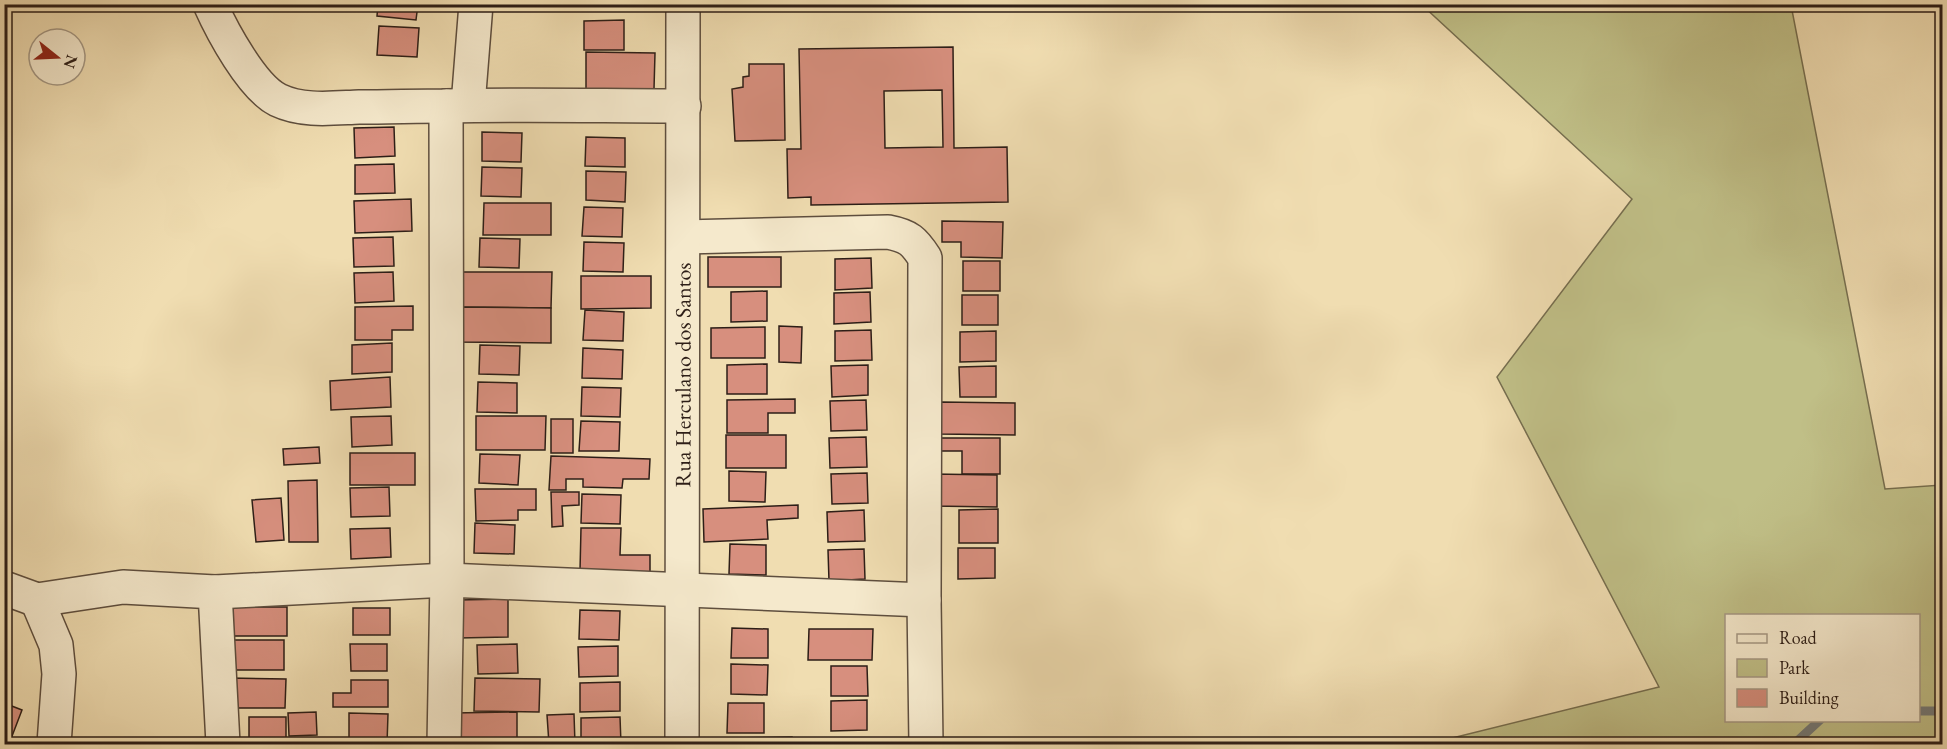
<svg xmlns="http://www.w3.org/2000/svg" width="1947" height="749" viewBox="0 0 1947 749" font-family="'EB Garamond',serif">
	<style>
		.green { fill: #c0bf87; stroke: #766e4f; stroke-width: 1.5; fill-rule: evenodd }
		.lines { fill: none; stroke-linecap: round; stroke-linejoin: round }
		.stream { stroke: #737a78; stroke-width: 9 }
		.building { fill: #d78f7e; stroke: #2d1e17; stroke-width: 1.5; fill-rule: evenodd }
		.minor-casing { stroke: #5e4e3e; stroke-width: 36 }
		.minor { stroke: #f5e9cc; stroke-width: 33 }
		.labels { text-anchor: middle; stroke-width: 5; stroke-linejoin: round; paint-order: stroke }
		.street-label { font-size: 22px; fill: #2d1e17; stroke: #f5e9cc }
	</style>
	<rect width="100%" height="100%" fill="#f0ddb1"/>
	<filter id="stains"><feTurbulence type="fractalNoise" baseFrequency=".00333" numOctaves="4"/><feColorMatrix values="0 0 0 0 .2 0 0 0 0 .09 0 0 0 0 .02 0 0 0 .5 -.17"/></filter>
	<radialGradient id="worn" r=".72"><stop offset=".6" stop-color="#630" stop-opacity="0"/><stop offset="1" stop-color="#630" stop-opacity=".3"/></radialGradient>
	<path class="green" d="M1422 5H1791L1885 489 1942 485V744H1428L1659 687 1497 377 1632 199ZM1726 616H1918V720H1726Z"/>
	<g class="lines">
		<g class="stream">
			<polyline points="1918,711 1942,711"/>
			<polyline points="1794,744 1820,720"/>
		</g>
	</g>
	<g class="building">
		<polygon points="378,4 418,4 416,20 377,16"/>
		<polygon points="586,4 626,4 626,8 586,9"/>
		<polygon points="624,20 624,50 584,50 584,21"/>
		<polygon points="379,26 419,28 417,57 377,55"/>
		<path d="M953 47 954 148 1007 147 1008 202 811 205V197L788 198 787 149H801L799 49ZM942 90 943 147 885 148 884 91Z"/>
		<polygon points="586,52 655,53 654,89 586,89"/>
		<polygon points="749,64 784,64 785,140 735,141 732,89 743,87 743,77 749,76"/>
		<polygon points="394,127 395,156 355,158 354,128"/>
		<polygon points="482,132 522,133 521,162 482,161"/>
		<polygon points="586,137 625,138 625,167 585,166"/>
		<polygon points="394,164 395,193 355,194 355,165"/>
		<polygon points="482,167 522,168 521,197 481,196"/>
		<polygon points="586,171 626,172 625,202 586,200"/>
		<polygon points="411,199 412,231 355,233 354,201"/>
		<polygon points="484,203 551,203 551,235 483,235"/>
		<polygon points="584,207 623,208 622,237 582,236"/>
		<polygon points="942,221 1003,222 1002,258 961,257 961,242 942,242"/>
		<polygon points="393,237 394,266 354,267 353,238"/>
		<polygon points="480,238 520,239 519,268 479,267"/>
		<polygon points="584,242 624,243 623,272 583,271"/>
		<rect x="708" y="257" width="73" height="30"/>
		<polygon points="871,258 872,288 835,290 835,259"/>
		<rect x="963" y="261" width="37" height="30"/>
		<polygon points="393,272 394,301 355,303 354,273"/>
		<polygon points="457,272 552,272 551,308 457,307"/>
		<polygon points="581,276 651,276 651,308 581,309"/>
		<polygon points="767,291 767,321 731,322 731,292"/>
		<polygon points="870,292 871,322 834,324 834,293"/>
		<rect x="962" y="295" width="36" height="30"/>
		<polygon points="413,306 413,330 392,330 392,340 355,340 355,307"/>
		<polygon points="457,307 551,308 551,343 456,342"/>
		<polygon points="585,310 624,312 623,341 583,340"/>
		<polygon points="779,326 802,327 801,363 779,362"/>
		<polygon points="765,327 765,358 711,358 711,328"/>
		<polygon points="871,330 872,360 835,361 835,331"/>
		<polygon points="996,331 996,361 960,362 960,332"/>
		<polygon points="392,343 392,372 352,374 352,345"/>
		<polygon points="480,345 520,346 519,375 479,374"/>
		<polygon points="583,348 623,350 622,379 582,378"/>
		<polygon points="767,364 767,394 727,394 727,365"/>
		<polygon points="868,365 868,395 832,397 831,366"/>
		<polygon points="996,366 996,397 960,397 959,367"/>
		<polygon points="390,377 391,407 331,410 330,381"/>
		<polygon points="478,382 517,383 517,413 477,412"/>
		<polygon points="582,387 621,388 620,417 581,416"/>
		<polygon points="795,399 795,413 768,413 768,433 727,433 727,400"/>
		<polygon points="866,400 867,430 831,431 830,401"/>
		<polygon points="941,402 1015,403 1015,435 940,434"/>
		<polygon points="391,416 392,445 352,447 351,417"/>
		<polygon points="476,416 546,416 545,450 476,450"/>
		<rect x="551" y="419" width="22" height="34"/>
		<polygon points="581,421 620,422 619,451 579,451"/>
		<rect x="726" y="435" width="60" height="33"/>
		<polygon points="866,437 867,467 830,468 829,438"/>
		<polygon points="938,438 1000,438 1000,474 962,474 962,451 938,451"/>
		<polygon points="319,447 320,463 284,465 283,449"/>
		<rect x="350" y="453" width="65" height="32"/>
		<polygon points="480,454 520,455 518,485 479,483"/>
		<polygon points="551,456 650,459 649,479 623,479 622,488 583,487 583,479 566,479 566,490 549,490"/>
		<polygon points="729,471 766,472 765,502 729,501"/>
		<polygon points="867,473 868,503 832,504 831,474"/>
		<polygon points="932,474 997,475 997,507 932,506"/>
		<polygon points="317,480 318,542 289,542 288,481"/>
		<polygon points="389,487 390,516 351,517 350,488"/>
		<polygon points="475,489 536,489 536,510 518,510 518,520 476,521"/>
		<polygon points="551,492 579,492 579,505 562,506 563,526 552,527"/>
		<polygon points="582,494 621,495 620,524 581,523"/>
		<polygon points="281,498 284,540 256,542 252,500"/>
		<polygon points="798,505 798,518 767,520 768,539 704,542 703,509"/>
		<polygon points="998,509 998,543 959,543 959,510"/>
		<polygon points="864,510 865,541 828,542 827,512"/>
		<polygon points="475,523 515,525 514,554 474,553"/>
		<polygon points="390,528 391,557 351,559 350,529"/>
		<polygon points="581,528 621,528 620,555 650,555 650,572 580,571"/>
		<polygon points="730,544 766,545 766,575 729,574"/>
		<polygon points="958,548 995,548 995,578 958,579"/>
		<polygon points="864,549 865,579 829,581 828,550"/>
		<polygon points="508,599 508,637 458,638 458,600"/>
		<polygon points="231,607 287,607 287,636 230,636"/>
		<rect x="353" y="608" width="37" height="27"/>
		<polygon points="580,610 620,611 619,640 579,639"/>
		<polygon points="732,628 768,629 768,658 731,658"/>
		<polygon points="809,629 873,629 872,660 808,660"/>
		<polygon points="228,640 284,640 284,670 227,670"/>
		<polygon points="350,644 387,644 387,671 351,671"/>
		<polygon points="517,644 518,673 478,674 477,645"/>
		<polygon points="618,646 618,676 579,677 578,647"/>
		<polygon points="731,664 768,665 767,695 731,694"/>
		<polygon points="831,666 867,666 868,696 831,696"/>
		<polygon points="229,678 286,679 285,708 229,708"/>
		<polygon points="475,678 540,679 539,712 474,711"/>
		<polygon points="351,680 388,680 388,707 333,707 333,693 351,693"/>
		<polygon points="620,682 620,711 580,712 580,683"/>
		<polygon points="867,700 867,730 831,731 831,701"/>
		<polygon points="4,703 22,710 9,744 4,744"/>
		<polygon points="728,703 764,703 764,733 727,733"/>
		<polygon points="316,712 317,735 289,736 288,713"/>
		<polygon points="517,712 517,744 455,744 454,713"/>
		<polygon points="349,713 388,714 387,744 349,744"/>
		<polygon points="574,714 575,744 549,744 547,715"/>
		<rect x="249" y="717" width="37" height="27"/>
		<polygon points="620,717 621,744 581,744 581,718"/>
		<polygon points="792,737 792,744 727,744 727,738"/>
		<rect x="830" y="739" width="36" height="5"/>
		<rect x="956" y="741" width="37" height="3"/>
	</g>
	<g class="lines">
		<g class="minor-casing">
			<g id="minor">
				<path d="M210 4C222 31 252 87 278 100 303 112 333 108 359 107 388 107 417 106 446 106 525 104 604 106 684 106"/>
				<polyline points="468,105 476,4"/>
				<path d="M684 237 888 232C909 236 914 241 925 258L924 600 926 744"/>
				<polyline points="4,588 37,600 123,587 215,592 223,744"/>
				<polyline points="215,592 447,580 924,600"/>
				<polyline points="37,600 56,645 59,674 54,744"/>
				<polyline points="444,744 447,580 446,106"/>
				<path id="s1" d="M682 744 683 4"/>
			</g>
		</g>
		<use href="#minor" class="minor"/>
	</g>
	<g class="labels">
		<g class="street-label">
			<text dy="8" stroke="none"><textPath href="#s1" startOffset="369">Rua Herculano dos Santos</textPath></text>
		</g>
	</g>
	<rect width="1947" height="749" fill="none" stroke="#f0ddb1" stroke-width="24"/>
	<rect x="6" y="6" width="1935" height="737" fill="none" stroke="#2d1e17" stroke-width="3"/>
	<rect x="12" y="12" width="1923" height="725" fill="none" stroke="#2d1e17" stroke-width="1.5"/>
	<rect x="1725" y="614" width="195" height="108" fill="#f5e9cc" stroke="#a59884" stroke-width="1.5"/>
	<rect x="1737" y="634" width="30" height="9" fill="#f5e9cc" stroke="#a59884" stroke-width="1.5"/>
	<text x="1779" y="644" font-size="18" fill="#2d1e17">Road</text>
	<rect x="1737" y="659" width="30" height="18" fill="#c0bf87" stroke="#a59884" stroke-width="1.5"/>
	<text x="1779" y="674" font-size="18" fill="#2d1e17">Park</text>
	<rect x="1737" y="689" width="30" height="18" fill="#d78f7e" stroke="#a59884" stroke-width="1.5"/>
	<text x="1779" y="704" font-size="18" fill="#2d1e17">Building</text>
	<g transform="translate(57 57) rotate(108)"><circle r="28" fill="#f5e9cc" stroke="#a59884" stroke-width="1.5"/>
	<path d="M0-4.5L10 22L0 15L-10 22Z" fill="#8f2418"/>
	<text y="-9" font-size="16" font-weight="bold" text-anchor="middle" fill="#2d1e17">N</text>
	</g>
	<rect width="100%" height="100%" filter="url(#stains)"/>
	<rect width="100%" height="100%" fill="url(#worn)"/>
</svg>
